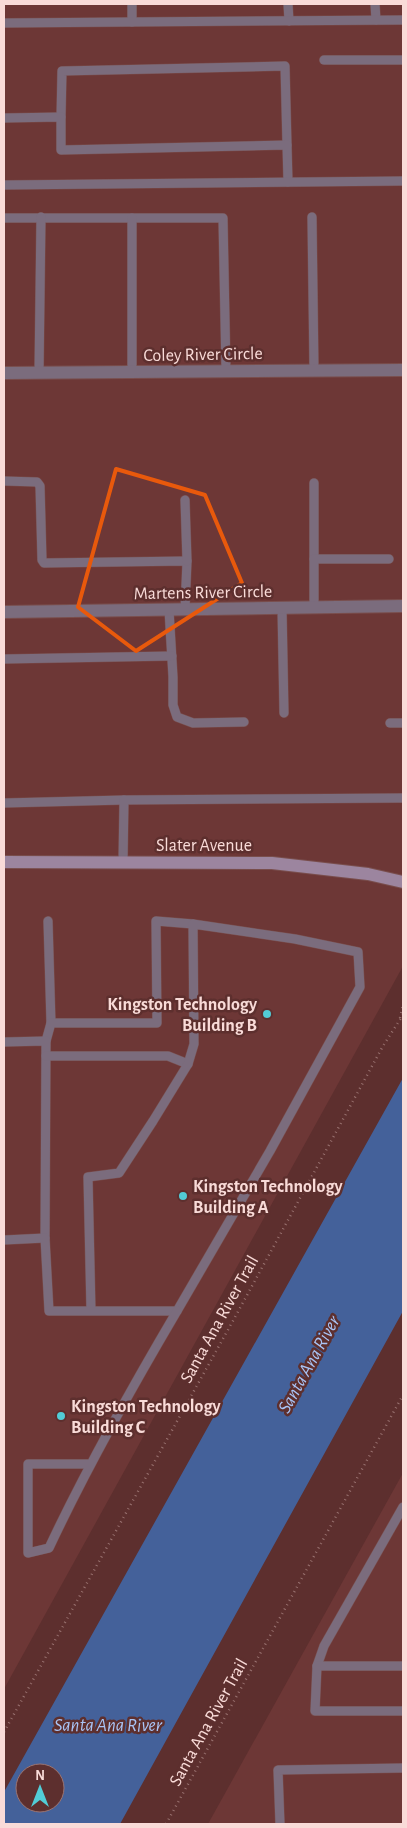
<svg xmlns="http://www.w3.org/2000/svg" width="407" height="1828" viewBox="0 0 407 1828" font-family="'Alegreya Sans',sans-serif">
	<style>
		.built { fill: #6d3736 }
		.water { fill: #44619a; fill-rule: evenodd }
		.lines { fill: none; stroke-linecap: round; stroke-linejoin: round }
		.service-casing { stroke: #794e4d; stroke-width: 10 }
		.minor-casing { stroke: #794e4d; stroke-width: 14 }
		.secondary-casing { stroke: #794e4d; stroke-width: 14 }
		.path { stroke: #98716f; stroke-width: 2.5; stroke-dasharray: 1 4; stroke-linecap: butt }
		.service { stroke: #7b6c7d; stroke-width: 9 }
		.minor { stroke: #7b6c7d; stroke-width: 12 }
		.secondary { stroke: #9c859f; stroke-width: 12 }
		.marked { fill: none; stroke: #e8590c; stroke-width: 4; stroke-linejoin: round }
		.poi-dot { fill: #52ccd6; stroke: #5d2f2e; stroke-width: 2 }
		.labels { text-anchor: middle; stroke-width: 5; stroke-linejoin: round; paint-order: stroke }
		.street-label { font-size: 18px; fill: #f9dbd8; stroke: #5d2f2e }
		.poi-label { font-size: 18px; font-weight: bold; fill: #f9dbd8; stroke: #5d2f2e; text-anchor: start }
		.water-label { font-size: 19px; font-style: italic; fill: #a9c4f6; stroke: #5d2f2e }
	</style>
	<rect width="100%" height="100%" fill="#5d2f2e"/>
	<g class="built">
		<polygon points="4,4 403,4 403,966 4,1689"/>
		<polygon points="403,1473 403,1824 208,1824"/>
	</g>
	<path class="water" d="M403 1078V1311L120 1824H4V1792ZM25 1773H55V1803H25Z"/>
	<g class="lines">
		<g class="service-casing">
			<g id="service">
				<polyline points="132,4 132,22"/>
				<polyline points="288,4 289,21"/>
				<polyline points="375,4 376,20"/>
				<polyline points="4,23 403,20"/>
				<polyline points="324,60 403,60"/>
				<polyline points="61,117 62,71 285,66 287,145"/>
				<polyline points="4,118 61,117 61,150 287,145 288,182"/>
				<polyline points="4,185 403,181"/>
				<polyline points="312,217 314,370"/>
				<polyline points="4,218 223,218 226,371"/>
				<polyline points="132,218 132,372"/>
				<polyline points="39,373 41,217"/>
				<polyline points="4,481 37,482 40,486 42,560 44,563 187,561 185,609"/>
				<polyline points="314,483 314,559"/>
				<polyline points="185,500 187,561"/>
				<polyline points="314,607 314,559 389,559"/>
				<polyline points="282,608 284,713"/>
				<polyline points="169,610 173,677 173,705 177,717 193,723 244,722"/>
				<polyline points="4,659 172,656"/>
				<polyline points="390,723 403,723"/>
				<polyline points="4,803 124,800"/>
				<polyline points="123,862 124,800 403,798"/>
				<polyline points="48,921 51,1023"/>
				<polyline points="46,1041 51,1023 157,1023 156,921 193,924"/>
				<polyline points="4,1042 46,1041 45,1238"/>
				<polyline points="46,1056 168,1056 188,1064"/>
				<path d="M4 1240 45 1238 49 1311C92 1311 134 1311 177 1311L270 1151 360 987 358 952 295 939 193 924 194 1044 188 1064 153 1121 119 1173 88 1177 91 1311"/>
				<path d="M90 1464H28V1553L49 1548C87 1467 131 1389 177 1311"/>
				<polyline points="317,1666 324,1646 403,1507"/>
				<polyline points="403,1666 317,1666 315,1711 403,1711"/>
				<polyline points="280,1824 278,1770 403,1768"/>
			</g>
		</g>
		<g class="minor-casing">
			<g id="minor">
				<polyline points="4,373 403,370"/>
				<polyline points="4,612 403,606"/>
			</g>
		</g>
		<g class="secondary-casing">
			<polyline id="secondary" points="4,862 272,863 368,874 403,882"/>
		</g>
		<g class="path">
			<polyline points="400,1018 403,1005"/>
			<polyline points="4,1732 234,1319 383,1046 403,1015"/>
			<polyline points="166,1824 403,1395"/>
		</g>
		<use href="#service" class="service"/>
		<use href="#minor" class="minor"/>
		<use href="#secondary" class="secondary"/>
	</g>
	<path class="marked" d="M116 469 205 495 242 583 136 651 78 607Z"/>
	<g class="poi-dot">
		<circle cx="267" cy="1014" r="5"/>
		<circle cx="183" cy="1196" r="5"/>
		<circle cx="61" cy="1416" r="5"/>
	</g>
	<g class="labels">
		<g class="street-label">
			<text transform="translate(203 354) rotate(-1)" y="6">Coley River Circle</text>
			<text transform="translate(203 592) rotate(-1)" y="6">Martens River Circle</text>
			<text x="204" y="851">Slater Avenue</text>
			<text transform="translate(219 1319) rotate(-61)" y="6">Santa Ana River Trail</text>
			<text transform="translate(208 1722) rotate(-61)" y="6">Santa Ana River Trail</text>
		</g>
		<g class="poi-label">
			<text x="257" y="1010" text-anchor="end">Kingston Technology<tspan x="257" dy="21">Building B</tspan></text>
			<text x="193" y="1192">Kingston Technology<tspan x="193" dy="21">Building A</tspan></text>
			<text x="71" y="1412">Kingston Technology<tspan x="71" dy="21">Building C</tspan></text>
		</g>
		<g class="water-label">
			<text transform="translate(308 1364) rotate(-61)" y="7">Santa Ana River</text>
			<text x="108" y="1731">Santa Ana River</text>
		</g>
	</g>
	<rect width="407" height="1828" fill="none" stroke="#f9dbd8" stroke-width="10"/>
	<g transform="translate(40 1788)"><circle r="24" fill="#5d2f2e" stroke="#9b7472"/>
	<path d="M0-4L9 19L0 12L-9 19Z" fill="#52ccd6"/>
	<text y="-8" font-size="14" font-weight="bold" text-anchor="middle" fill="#f9dbd8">N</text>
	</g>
</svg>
